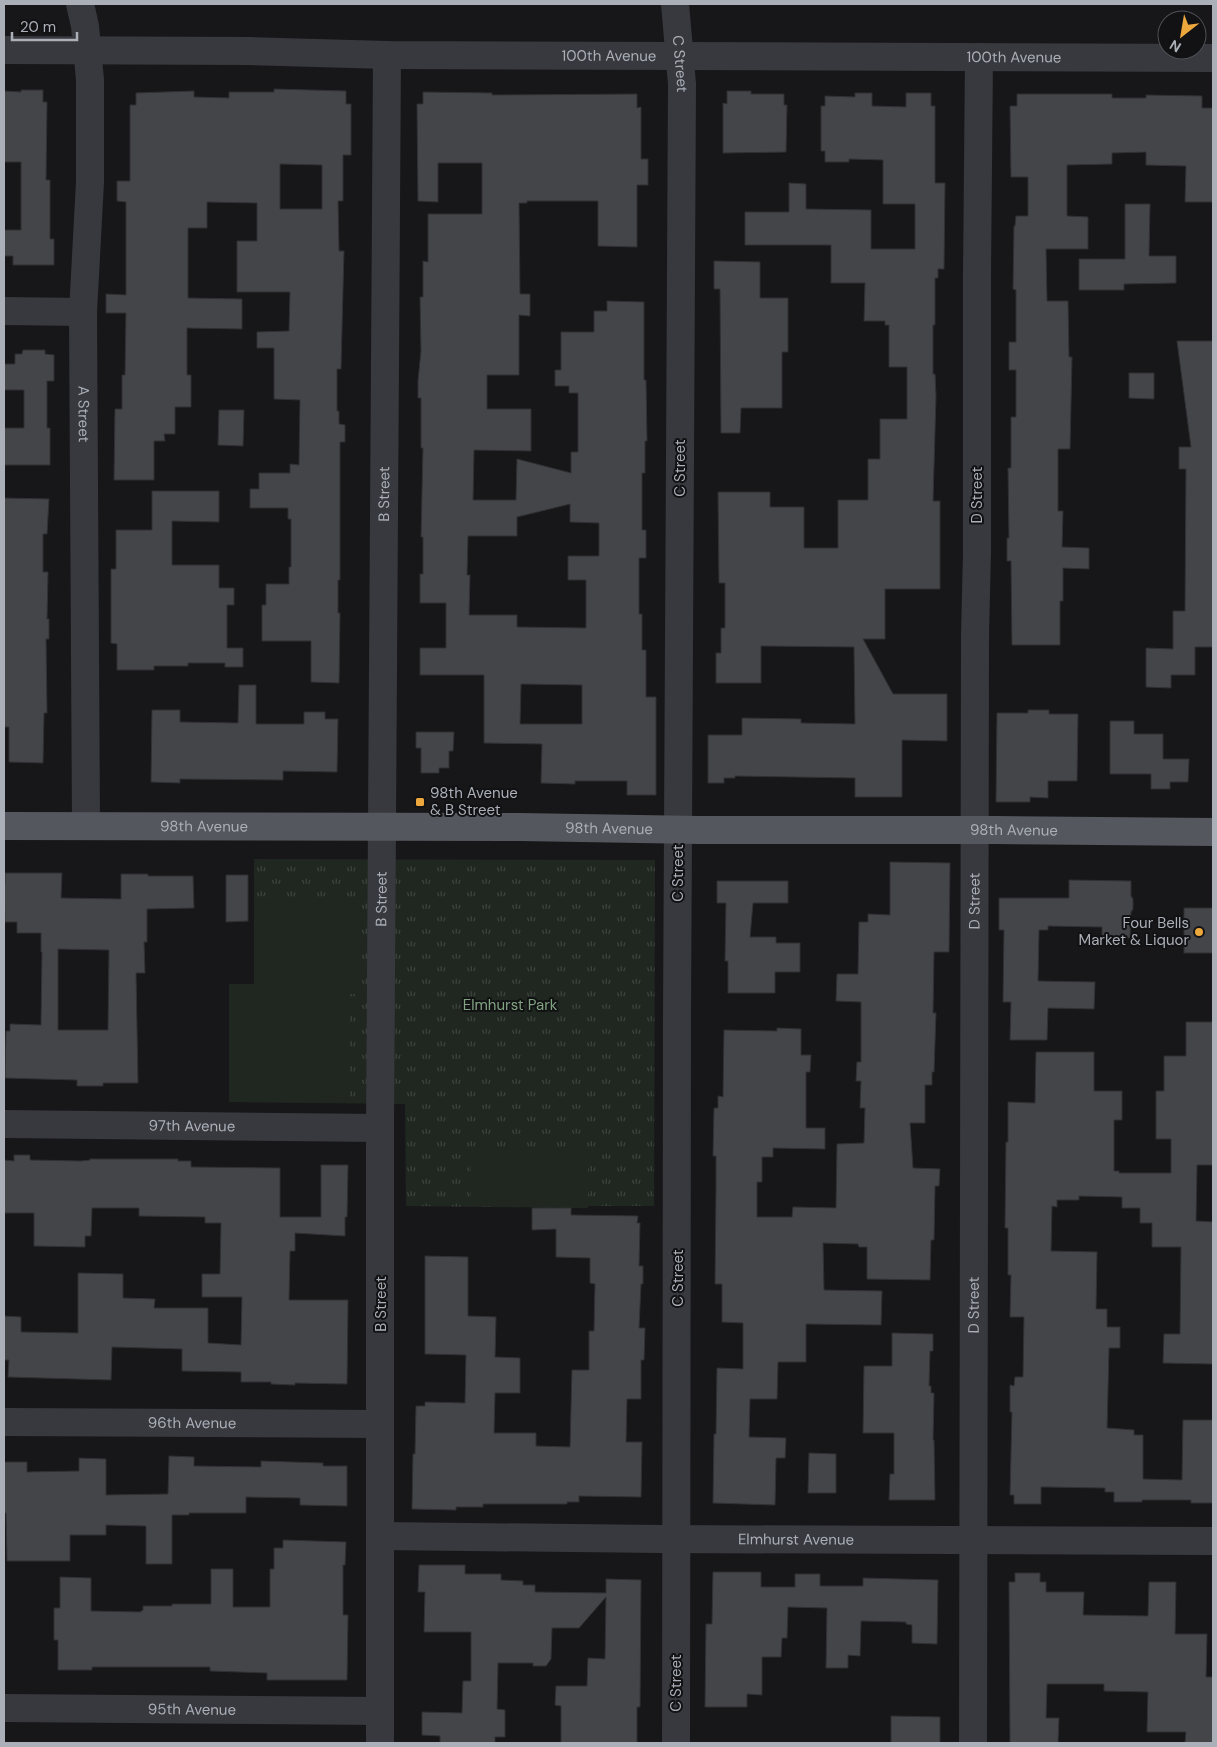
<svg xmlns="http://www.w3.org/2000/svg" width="1217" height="1747" viewBox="0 0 1217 1747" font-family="'DM Sans',sans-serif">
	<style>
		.park { fill: url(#park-tufts) }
		.garden { fill: #1f2720 }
		.building { fill: #444549; stroke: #313135; fill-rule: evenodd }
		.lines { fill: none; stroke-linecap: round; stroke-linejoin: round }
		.minor { stroke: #38393e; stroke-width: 28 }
		.major { stroke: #54575d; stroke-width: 28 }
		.poi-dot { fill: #eca73d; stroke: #121214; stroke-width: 2 }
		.labels { text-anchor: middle; stroke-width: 4; stroke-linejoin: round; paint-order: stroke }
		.street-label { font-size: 15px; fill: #aaafb8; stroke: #121214 }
		.poi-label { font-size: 15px; fill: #aaafb8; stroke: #121214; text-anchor: start }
		.park-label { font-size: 15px; fill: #82a382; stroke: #121214 }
	</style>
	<defs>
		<pattern id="park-tufts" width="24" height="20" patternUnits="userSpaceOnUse" patternTransform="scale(1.25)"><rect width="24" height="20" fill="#1f2720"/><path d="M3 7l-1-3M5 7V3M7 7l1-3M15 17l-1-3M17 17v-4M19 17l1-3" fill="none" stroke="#3d443e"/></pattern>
	</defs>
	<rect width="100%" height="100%" fill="#171719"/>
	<polygon class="park" points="254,859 655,860 654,1206 588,1206 588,1208 406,1206 405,1104 229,1102 229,984 254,984"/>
	<g class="garden">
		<polygon points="254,903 357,904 357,994 349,994 349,1103 229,1102 229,984 254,984"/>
		<polygon points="471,1148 588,1149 588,1208 471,1206"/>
	</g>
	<g class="building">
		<path d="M274 89 346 91V104H351V155H343V201H338L339 251H344L341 369H337V411H339V424L345 425V442H340V580H338V613H340L339 683 311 682V641H262V605H266V584H289V567H291V519H288V508H250V489H259V473H290V464L299 465 300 400 274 399V348H257V332L289 331 290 292H237V241H257V203L207 202V228H188V298L242 299V329L187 328V375H191V407H175V434H164L165 441H154V480H114L115 409H122V375H125L126 313H106V294L126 295V202L117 201V181H130V105H136V93L194 91V97L229 98V92H274ZM280 164 322 165V209H280Z"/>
		<polygon points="21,90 43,90 43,102 47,102 46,180 50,180 50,239 54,239 54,265 13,265 13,256 4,256 4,230 21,230 21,162 4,162 4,91 21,92"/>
		<polygon points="727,91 751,91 751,94 784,94 784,105 787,105 786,152 723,153 723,103 727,104"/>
		<path d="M423 92 492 93V95L637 94V108L641 107V159H648V185H637V247L598 246V201H527V203H519L520 294H530V316L519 315V375H487V409H531V451L474 450 473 500H516L517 459 571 473V452H578V393H569V386H555V370H561V332H594V311H607V301L644 302V380H646L647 441H645V473H642V530H646V558H639V614H642V650H646V697H656V795H627V781H575V784L541 783 542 744 484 743V675H420V648H446V603H420V574H423V537H421L423 448H421V398H418V381L421 351 420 297H423V261L428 262V214H482V163H438V202L418 201 417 104H423ZM570 504V522L599 523V556H568V580H586V628L517 627V615H469L470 575H467L468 536H517V517ZM521 684 582 685V724H520Z"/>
		<polygon points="855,93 872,93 872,106 906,107 906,93 931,93 931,106 935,106 935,183 945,183 944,269 938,269 938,278 935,278 935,325 933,325 933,374 935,374 936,396 933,501 940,501 940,589 885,589 885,639 863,639 893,694 947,694 947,741 902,740 902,797 855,797 855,778 735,776 735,778 724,778 724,783 708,783 708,735 742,735 742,718 801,719 801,723 855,724 854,647 761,646 761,683 716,683 716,653 721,653 721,628 725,628 725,583 719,583 718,492 770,492 770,507 804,507 804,548 838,548 838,500 868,500 868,459 880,459 880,419 907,419 907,367 889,367 889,325 885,325 885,321 864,321 865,283 831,283 831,245 745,245 745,212 789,212 789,183 806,184 806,209 871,210 871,249 915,249 915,204 883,204 883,160 849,159 849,162 825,162 825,151 821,151 821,106 825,106 825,96 855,97"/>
		<polygon points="1017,94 1112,94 1112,98 1146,98 1146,95 1202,96 1202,108 1213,108 1213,202 1185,202 1186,166 1146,165 1146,152 1112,153 1112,164 1067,165 1067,216 1088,217 1088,249 1046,249 1047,301 1068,301 1069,357 1072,357 1070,449 1058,449 1058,511 1063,511 1062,547 1089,548 1089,569 1063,568 1063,601 1060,601 1060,645 1012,645 1011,561 1007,561 1007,538 1009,538 1008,468 1011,468 1011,417 1016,417 1016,370 1009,370 1009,342 1016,342 1016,290 1013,289 1014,226 1015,226 1016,216 1028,216 1028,177 1011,177 1010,106 1017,106"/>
		<polygon points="1125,204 1150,204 1149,256 1176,256 1176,283 1124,284 1124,290 1079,290 1079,259 1125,259"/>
		<polygon points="714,261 760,262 760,298 788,298 788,352 782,352 782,408 741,408 740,433 721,433 720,289 714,289"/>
		<polygon points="1177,341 1213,341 1213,647 1195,647 1195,675 1171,675 1171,688 1146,687 1146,648 1173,649 1173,611 1185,611 1186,469 1179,469 1179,447 1191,447"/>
		<polygon points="23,350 45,350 45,354 54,355 54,381 47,381 47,428 50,428 50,465 4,465 4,428 24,428 24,390 4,390 4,364 15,364 15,354 22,354"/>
		<polygon points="1129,373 1154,373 1154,399 1129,398"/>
		<polygon points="219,410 244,410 243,446 218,445"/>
		<polygon points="152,491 219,491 219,522 172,521 172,565 219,565 219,588 234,588 234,605 227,605 227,648 243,648 243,667 225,667 225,663 188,663 188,666 154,666 154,670 117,670 117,644 111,643 111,569 116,569 116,530 152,530"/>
		<polygon points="4,498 49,499 47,534 43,534 43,572 48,572 47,619 49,619 49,639 46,639 47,713 44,713 43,763 9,762 9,727 4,727"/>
		<polygon points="239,685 256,685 256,724 304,724 304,712 325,712 325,719 338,719 337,772 283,771 283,780 180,779 180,783 151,782 152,710 180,710 180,722 238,723"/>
		<polygon points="1028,710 1049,710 1049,714 1078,714 1077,781 1048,781 1048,798 1030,797 1030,802 996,802 997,713 1028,713"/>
		<polygon points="1110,721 1134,721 1134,734 1163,734 1163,759 1189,759 1188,782 1170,782 1170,789 1151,789 1151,774 1110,774"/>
		<polygon points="416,732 454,732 453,751 449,751 449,768 439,768 439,773 421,773 421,748 416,748"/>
		<polygon points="890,862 950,863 949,952 934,952 933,1013 936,1013 934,1072 932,1072 932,1085 925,1085 925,1123 910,1123 913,1168 940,1169 939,1186 935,1186 934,1240 931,1240 930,1280 867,1279 867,1247 859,1247 858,1244 823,1243 824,1290 882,1291 881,1325 806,1324 806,1362 778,1362 777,1399 750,1399 749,1437 786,1438 785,1458 776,1458 775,1505 713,1503 714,1434 716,1434 717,1368 743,1369 743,1323 722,1322 722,1284 715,1284 716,1192 716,1156 713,1156 714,1108 718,1108 718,1096 723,1097 724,1030 777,1031 777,1028 801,1029 801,1055 811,1055 810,1072 806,1072 806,1128 825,1128 825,1149 773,1148 773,1157 762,1157 762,1182 757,1182 757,1217 792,1217 793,1207 836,1208 837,1144 864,1143 865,1108 860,1108 861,1081 856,1081 857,1062 861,1062 861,1002 836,1001 837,974 858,974 859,922 868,922 868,914 890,915"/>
		<path d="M5 873H62L61 898 121 899V874H148V876H193L194 908 147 909V942H144L145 973H136L138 1083H103V1086H77V1080L5 1078 6 1031H10V1024L41 1025 42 952H41V933H17V922H5L4 884H5ZM58 949 109 950 108 1030H58Z"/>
		<polygon points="226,875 248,875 248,921 226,922"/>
		<polygon points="1069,880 1131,881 1131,896 1133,899 1133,909 1131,912 1130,938 1102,938 1102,927 1048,926 1048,930 1039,930 1038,981 1095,982 1094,1009 1048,1008 1047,1040 1010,1040 1011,1002 1003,1002 1004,930 999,930 999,898 1069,898"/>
		<polygon points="717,881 788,881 788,903 753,903 750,937 776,937 776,943 800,943 800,972 775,972 775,993 728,993 728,961 725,961 726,903 717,903"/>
		<rect x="1184" y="908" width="29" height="45"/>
		<polygon points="1186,1022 1213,1022 1213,1165 1197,1165 1196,1221 1213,1222 1213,1364 1163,1363 1164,1334 1180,1334 1181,1247 1152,1247 1152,1223 1140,1223 1140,1208 1122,1208 1122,1197 1079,1196 1079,1200 1057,1200 1057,1207 1052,1206 1051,1251 1097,1252 1096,1309 1107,1309 1107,1327 1120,1327 1120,1348 1109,1348 1107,1428 1134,1430 1134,1435 1143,1435 1143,1479 1182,1480 1183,1420 1213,1420 1213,1503 1191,1503 1191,1500 1142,1500 1142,1502 1114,1502 1114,1492 1105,1492 1105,1488 1046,1487 1041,1487 1041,1504 1014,1504 1014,1495 1010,1495 1012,1412 1010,1412 1010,1385 1014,1386 1015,1377 1023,1377 1024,1317 1010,1317 1011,1275 1008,1275 1008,1228 1005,1228 1006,1142 1008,1142 1008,1102 1035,1103 1036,1052 1094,1052 1094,1091 1122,1091 1122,1120 1114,1120 1114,1171 1119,1171 1119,1173 1171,1173 1171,1139 1156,1139 1156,1091 1164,1091 1164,1056 1186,1056"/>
		<polygon points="14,1155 30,1155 30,1160 81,1161 90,1160 90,1159 178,1159 178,1161 191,1161 191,1167 280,1168 280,1217 321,1217 321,1165 348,1165 347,1217 345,1217 345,1236 295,1233 295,1251 290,1251 289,1300 348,1300 347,1384 295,1383 295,1385 271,1384 271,1382 241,1382 241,1372 182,1371 182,1349 112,1347 111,1380 8,1377 9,1360 4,1360 4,1316 21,1317 21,1332 78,1333 78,1273 123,1274 123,1298 155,1299 154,1308 208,1308 208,1343 241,1345 242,1297 202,1297 202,1274 220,1274 221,1223 205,1223 205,1217 139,1216 139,1208 92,1208 91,1236 85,1236 85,1247 34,1246 34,1213 4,1213 4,1160 14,1161"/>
		<polygon points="532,1208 571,1208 571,1215 638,1216 637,1223 640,1223 639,1266 643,1266 643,1284 641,1284 639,1328 645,1328 644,1360 641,1360 641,1399 627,1399 626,1442 642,1442 641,1497 579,1496 579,1502 567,1502 567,1504 483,1504 483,1507 456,1507 456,1510 412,1509 413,1454 415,1454 416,1406 425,1406 425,1402 465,1403 466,1355 425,1354 425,1256 468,1257 468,1316 496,1317 495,1357 520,1358 520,1393 495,1393 494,1433 536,1433 536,1446 570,1447 572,1370 589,1370 589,1331 594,1331 595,1284 590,1283 590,1258 556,1257 556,1229 532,1230"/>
		<polygon points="892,1333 933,1334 933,1351 930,1351 929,1386 931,1386 931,1393 934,1393 933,1440 934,1440 935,1500 889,1500 890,1474 894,1474 894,1433 863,1433 864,1366 892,1366"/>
		<polygon points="809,1453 836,1454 836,1493 808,1493"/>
		<polygon points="169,1456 194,1457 194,1466 261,1467 261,1461 323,1463 323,1466 347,1466 347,1506 300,1505 300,1498 246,1497 246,1513 189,1513 189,1515 172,1515 172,1564 146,1564 146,1526 106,1525 106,1535 70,1535 70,1561 7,1561 6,1513 4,1513 4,1462 27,1462 27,1472 79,1471 79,1458 106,1459 106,1495 168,1494"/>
		<polygon points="283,1540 346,1542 345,1565 343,1565 343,1615 348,1615 347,1680 267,1680 267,1673 210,1671 210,1667 92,1667 92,1670 58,1670 58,1640 54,1640 54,1608 60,1608 60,1577 91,1578 91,1611 140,1612 143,1610 143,1606 172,1606 172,1604 211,1604 211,1569 233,1569 233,1607 270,1607 270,1569 274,1569 274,1548 283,1548"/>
		<polygon points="419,1565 465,1565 465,1574 501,1574 501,1580 523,1581 523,1585 535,1585 535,1592 606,1593 606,1579 641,1580 640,1707 637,1707 637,1743 561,1743 561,1706 555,1705 556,1686 587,1686 588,1658 605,1659 606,1597 579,1628 552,1628 551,1659 546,1666 533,1666 533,1663 498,1663 497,1709 505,1710 505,1737 495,1737 495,1743 440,1743 440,1736 422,1735 422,1712 462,1713 463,1681 471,1681 471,1632 424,1632 425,1592 418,1592"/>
		<polygon points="713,1572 761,1572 761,1587 795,1587 795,1574 820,1574 820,1586 863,1586 863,1578 938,1580 937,1644 912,1643 912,1625 906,1624 906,1622 861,1621 860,1656 848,1655 848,1668 826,1668 827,1608 788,1607 787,1638 782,1638 781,1657 762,1657 762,1695 747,1694 747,1707 705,1707 706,1624 712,1624"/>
		<polygon points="1015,1573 1040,1573 1040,1582 1046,1582 1046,1592 1084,1592 1083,1615 1148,1616 1149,1582 1176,1582 1175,1634 1207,1634 1206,1677 1213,1677 1213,1743 1185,1743 1186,1732 1147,1732 1148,1692 1104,1691 1104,1684 1047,1684 1046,1718 1059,1718 1058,1743 1010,1743 1009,1582 1015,1582"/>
		<polygon points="891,1716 940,1717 940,1743 891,1743"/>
	</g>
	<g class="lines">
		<g class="minor">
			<path id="s1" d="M80 4 85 26 90 80V182L83 312 86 826"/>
			<path id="s2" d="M675 4 682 84 677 1016 676 1743"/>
			<path id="s3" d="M4 50 249 51 387 55 1213 58"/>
			<polyline points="4,311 83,312"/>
			<path id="s4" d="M4 1124 380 1128"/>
			<path id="s5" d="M4 1422 379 1424"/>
			<path id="s6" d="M380 1536 660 1539 1213 1541"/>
			<path id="s7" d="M4 1708 380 1711"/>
			<path id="s8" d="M380 1743V1128L387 55"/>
			<path id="s9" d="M973 1743 975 635 977 552V275L979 57"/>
		</g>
		<path class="major" id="s10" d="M4 826 520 827 699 830H995L1213 832"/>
	</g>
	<g class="poi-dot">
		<rect x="415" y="797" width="10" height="10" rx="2.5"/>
		<circle cx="1199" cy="932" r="5"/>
	</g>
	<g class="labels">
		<g class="street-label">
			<text dy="5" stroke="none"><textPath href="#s3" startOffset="605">100th Avenue</textPath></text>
			<text dy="5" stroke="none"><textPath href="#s3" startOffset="1010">100th Avenue</textPath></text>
			<text dy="5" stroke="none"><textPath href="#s2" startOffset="60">C Street</textPath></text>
			<text dy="5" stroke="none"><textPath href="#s1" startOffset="411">A Street</textPath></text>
			<text transform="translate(680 468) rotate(-90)" y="5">C Street</text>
			<text dy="5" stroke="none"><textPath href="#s8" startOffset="1249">B Street</textPath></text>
			<text transform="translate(977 495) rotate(-90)" y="5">D Street</text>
			<text dy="5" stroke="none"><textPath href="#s10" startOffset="200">98th Avenue</textPath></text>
			<text dy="5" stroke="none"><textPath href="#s10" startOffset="605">98th Avenue</textPath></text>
			<text dy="5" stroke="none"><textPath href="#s10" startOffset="1010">98th Avenue</textPath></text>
			<text transform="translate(678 873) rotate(-90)" y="5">C Street</text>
			<text dy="5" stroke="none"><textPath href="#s8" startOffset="844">B Street</textPath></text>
			<text dy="5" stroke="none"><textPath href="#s9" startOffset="842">D Street</textPath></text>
			<text dy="5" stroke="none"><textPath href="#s4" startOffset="188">97th Avenue</textPath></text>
			<text transform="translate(678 1278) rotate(-90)" y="5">C Street</text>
			<text transform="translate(381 1304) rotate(-90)" y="5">B Street</text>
			<text dy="5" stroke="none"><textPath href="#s9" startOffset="438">D Street</textPath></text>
			<text dy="5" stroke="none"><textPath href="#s5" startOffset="188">96th Avenue</textPath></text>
			<text dy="5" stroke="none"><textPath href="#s6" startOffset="416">Elmhurst Avenue</textPath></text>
			<text transform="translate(676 1683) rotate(-90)" y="5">C Street</text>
			<text dy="5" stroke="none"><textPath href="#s7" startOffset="188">95th Avenue</textPath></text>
		</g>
		<g class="poi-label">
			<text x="430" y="798">98th Avenue<tspan x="430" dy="17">&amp; B Street</tspan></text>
			<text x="1189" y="928" text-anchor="end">Four Bells<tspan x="1189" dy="17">Market &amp; Liquor</tspan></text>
		</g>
		<g class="park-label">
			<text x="510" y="1010">Elmhurst Park</text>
		</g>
	</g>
	<rect width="1217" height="1747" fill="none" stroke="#aaafb8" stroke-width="10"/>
	<g transform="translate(1182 35) rotate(211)"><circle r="24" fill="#121214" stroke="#4f5156"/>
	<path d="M0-4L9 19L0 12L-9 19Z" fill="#eca73d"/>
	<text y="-8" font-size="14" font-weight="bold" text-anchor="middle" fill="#aaafb8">N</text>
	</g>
	<path d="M12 32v8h65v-8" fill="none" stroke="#aaafb8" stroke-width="2.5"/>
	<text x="20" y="32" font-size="15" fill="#aaafb8" stroke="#121214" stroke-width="4" paint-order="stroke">20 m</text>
</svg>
